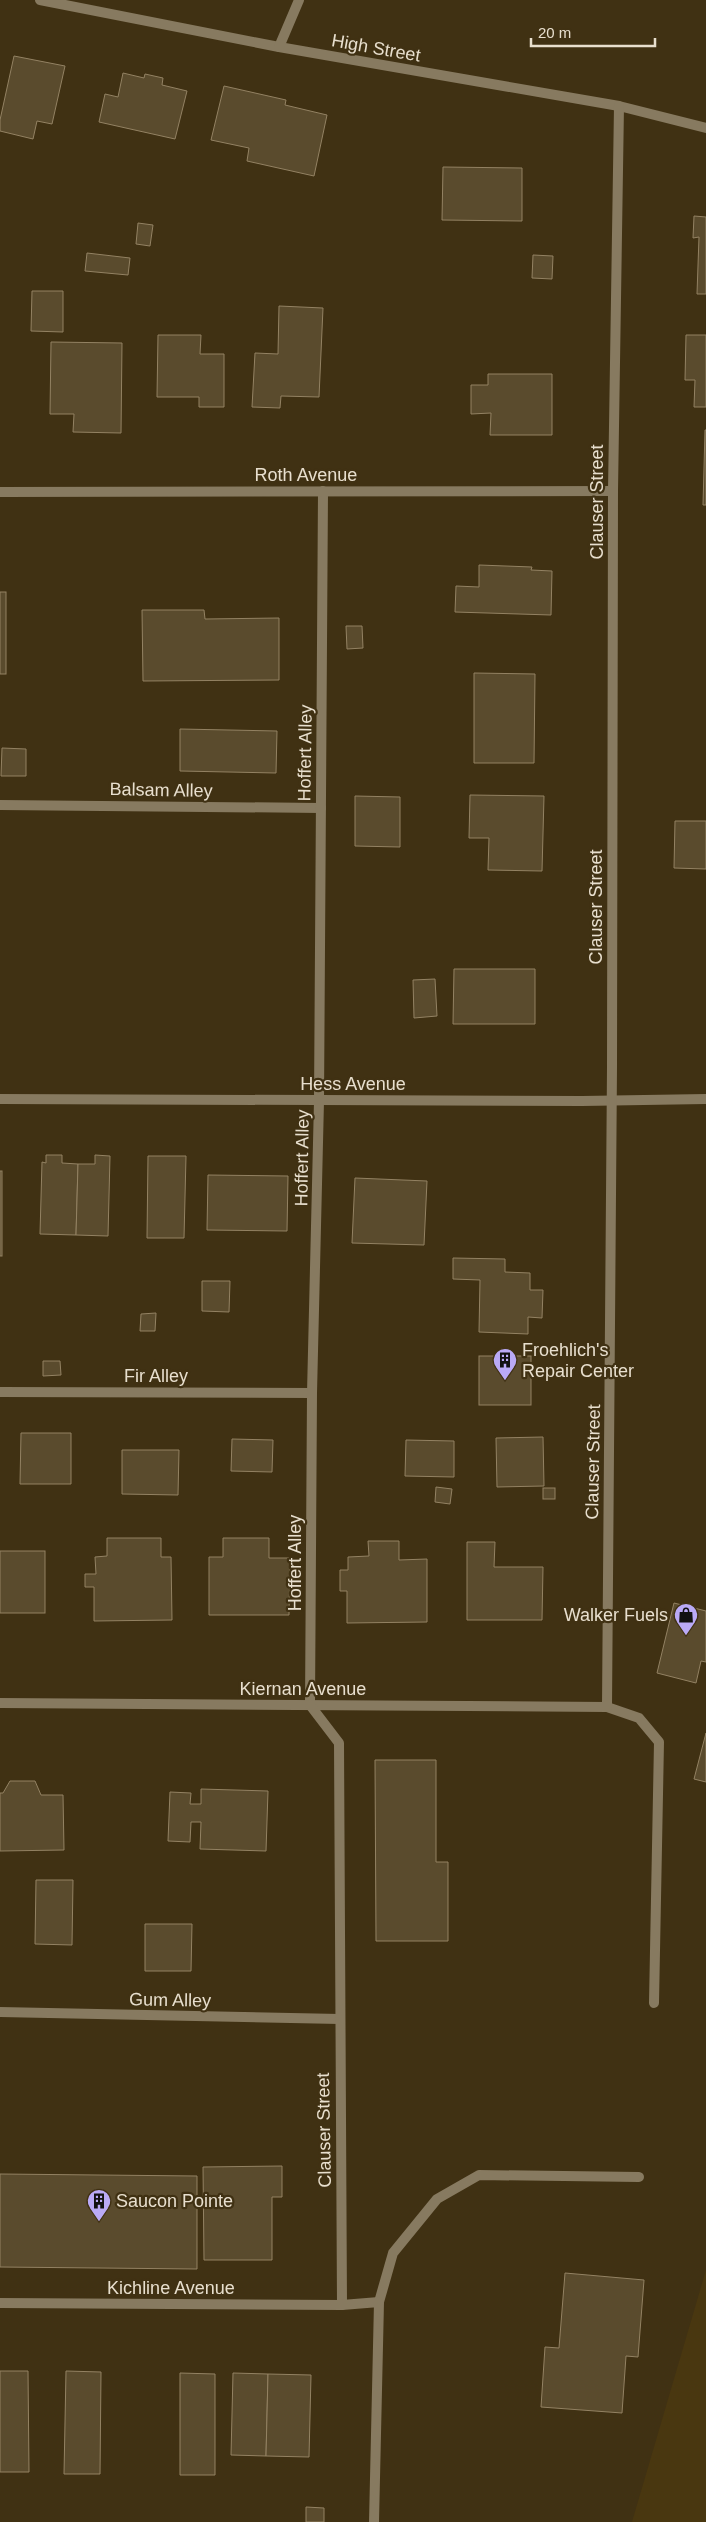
<svg xmlns="http://www.w3.org/2000/svg" width="706" height="2522" viewBox="0 0 706 2522" font-family="Helvetica,sans-serif">
	<style>
		.built { fill: #493710 }
		.building { fill: #5a4b2d; stroke: #938263 }
		.lines { fill: none; stroke-linecap: round; stroke-linejoin: round }
		.lane { stroke: #877a60; stroke-width: 10 }
		.street { stroke: #877a60; stroke-width: 10 }
		.labels { text-anchor: middle; stroke-width: 4.5; stroke-linejoin: round; paint-order: stroke }
		.street-label { font-size: 18px; fill: #e8dfce; stroke: #403113 }
		.poi-label { font-size: 18px; fill: #e8dfce; stroke: #403113; text-anchor: start }
	</style>
	<rect width="100%" height="100%" fill="#403113"/>
	<polygon class="built" points="706,2270 706,2522 632,2522"/>
	<g class="building">
		<polygon points="14,56 65,66 52,124 37,121 33,139 0,131 0,120"/>
		<polygon points="123,73 144,78 145,74 163,78 162,85 187,91 175,139 99,122 105,94 118,97"/>
		<polygon points="224,86 286,100 285,105 327,115 314,176 247,161 249,148 211,140"/>
		<polygon points="443,167 522,168 522,221 442,220"/>
		<polygon points="694,216 706,217 706,294 697,294 699,237 693,238"/>
		<polygon points="138,223 153,225 150,246 136,244"/>
		<polygon points="87,253 130,258 128,275 85,271"/>
		<polygon points="533,255 553,256 552,279 532,278"/>
		<polygon points="32,291 63,291 63,332 31,331"/>
		<polygon points="279,306 323,308 319,397 281,396 280,408 252,407 255,353 278,354"/>
		<polygon points="158,335 201,335 200,354 224,354 224,407 199,407 199,397 157,397"/>
		<polygon points="686,335 706,335 706,407 694,407 695,380 685,380"/>
		<polygon points="51,342 122,343 121,433 73,432 74,414 50,414"/>
		<polygon points="488,374 552,374 552,435 490,435 491,413 471,414 471,385 488,385"/>
		<polygon points="705,430 706,430 706,505 703,505"/>
		<polygon points="479,565 532,567 531,570 552,571 551,615 455,612 456,586 479,587"/>
		<rect x="0" y="592" width="6" height="82"/>
		<polygon points="142,610 204,610 205,619 279,618 279,680 143,681"/>
		<polygon points="346,626 362,626 363,648 347,649"/>
		<polygon points="474,673 535,674 534,763 474,763"/>
		<polygon points="180,729 277,731 276,773 180,771"/>
		<polygon points="2,748 26,749 26,776 1,776"/>
		<polygon points="470,795 544,796 542,871 488,870 489,838 469,838"/>
		<polygon points="355,796 400,797 400,847 355,846"/>
		<polygon points="675,821 706,821 706,869 674,868"/>
		<polygon points="454,969 535,969 535,1024 453,1024"/>
		<polygon points="435,979 437,1016 414,1018 413,980"/>
		<polygon points="46,1155 62,1155 62,1163 78,1164 76,1235 40,1234 42,1162 46,1163"/>
		<polygon points="95,1155 110,1156 108,1236 76,1235 78,1164 95,1164"/>
		<polygon points="148,1156 186,1156 184,1238 147,1238"/>
		<rect x="0" y="1171" width="2" height="85"/>
		<polygon points="208,1175 288,1176 287,1231 207,1230"/>
		<polygon points="355,1178 427,1181 424,1245 352,1243"/>
		<polygon points="453,1258 505,1259 505,1272 530,1273 530,1290 543,1290 542,1318 528,1317 528,1334 479,1332 480,1280 453,1279"/>
		<polygon points="202,1281 230,1281 229,1312 202,1311"/>
		<polygon points="156,1313 155,1331 140,1331 141,1314"/>
		<rect x="479" y="1356" width="52" height="49"/>
		<polygon points="43,1361 60,1361 61,1375 43,1376"/>
		<polygon points="21,1433 71,1433 71,1484 20,1484"/>
		<polygon points="543,1437 544,1486 497,1487 496,1438"/>
		<polygon points="232,1439 273,1440 272,1472 231,1471"/>
		<polygon points="406,1440 454,1441 454,1477 405,1476"/>
		<polygon points="122,1450 179,1450 178,1495 122,1494"/>
		<polygon points="436,1487 452,1489 450,1504 435,1502"/>
		<rect x="543" y="1488" width="12" height="11"/>
		<polygon points="107,1538 161,1538 161,1557 171,1557 172,1620 94,1621 94,1587 85,1587 85,1574 96,1574 95,1557 107,1556"/>
		<polygon points="223,1538 269,1538 269,1558 290,1558 289,1615 209,1615 209,1557 223,1557"/>
		<polygon points="368,1541 399,1541 399,1560 427,1559 427,1622 347,1623 347,1591 340,1591 340,1570 348,1570 348,1557 369,1556"/>
		<polygon points="467,1542 495,1542 494,1567 543,1567 542,1620 467,1620"/>
		<rect x="0" y="1551" width="45" height="62"/>
		<polygon points="674,1603 706,1611 706,1662 701,1661 696,1683 657,1673"/>
		<polygon points="706,1733 706,1782 694,1779"/>
		<polygon points="375,1760 436,1760 436,1862 448,1862 448,1941 376,1941"/>
		<polygon points="10,1781 35,1781 41,1795 63,1795 64,1850 0,1851 0,1793 3,1793"/>
		<polygon points="201,1789 268,1791 266,1851 200,1849 201,1822 191,1822 190,1842 168,1841 170,1792 191,1793 190,1804 201,1804"/>
		<polygon points="36,1880 73,1880 72,1945 35,1944"/>
		<polygon points="145,1924 192,1924 191,1971 145,1971"/>
		<polygon points="282,2166 282,2197 272,2197 272,2260 204,2260 203,2167"/>
		<polygon points="0,2174 197,2176 197,2269 0,2267"/>
		<polygon points="565,2273 644,2280 638,2357 626,2356 622,2413 541,2407 545,2347 559,2348"/>
		<polygon points="0,2371 28,2371 29,2472 0,2472"/>
		<polygon points="66,2371 101,2372 100,2474 64,2474"/>
		<polygon points="180,2373 215,2374 215,2475 180,2475"/>
		<polygon points="233,2373 268,2374 266,2456 231,2455"/>
		<polygon points="268,2374 311,2375 309,2457 266,2456"/>
		<polygon points="306,2507 324,2508 324,2522 306,2522"/>
	</g>
	<g class="lines">
		<g class="lane">
			<polyline points="0,805 321,808"/>
			<polyline points="0,1392 312,1393"/>
			<polyline points="310,1705 312,1393 319,1101 323,491"/>
			<polyline points="607,1707 639,1718 659,1742 654,2003"/>
			<polyline points="0,2012 340,2019"/>
			<polyline points="379,2302 393,2253 437,2199 479,2175 639,2177"/>
		</g>
		<g class="street">
			<polyline points="40,0 279,47 619,106 706,128"/>
			<polyline points="279,47 299,0"/>
			<polyline points="0,492 613,491"/>
			<polyline points="0,1099 582,1101 706,1099"/>
			<polyline points="0,1703 607,1707 612,1067 613,491 619,106"/>
			<polyline points="310,1705 339,1743 342,2305"/>
			<polyline points="0,2303 342,2305 379,2302 374,2522"/>
		</g>
	</g>
	<defs>
		<g id="building-pin" transform="scale(1.25)"><path d="M0 17L-7.5 6A9.5 9.5 0 1 1 7.5 6Z" fill="#baaaf6" stroke="#403113"/><path d="M-4-6H4V6H1V3H-1V6H-4ZM-2.5-4.3h1.7v1.8h-1.7ZM.8-4.3h1.7v1.8H.8ZM-2.5-1h1.7V.8h-1.7ZM.8-1h1.7V.8H.8Z" fill="#111"/></g>
		<g id="shop-pin" transform="scale(1.25)"><path d="M0 17L-7.5 6A9.5 9.5 0 1 1 7.5 6Z" fill="#baaaf6" stroke="#403113"/><path d="M-5-2.5h2.3a2.7 3.5 0 0 1 5.4 0H5L5.5 6h-11ZM-1.5-2.5h3a1.5 2.3 0 0 0-3 0Z" fill="#111"/></g>
	</defs>
	<g fill-rule="evenodd">
		<use href="#building-pin" x="505" y="1360"/>
		<use href="#shop-pin" x="686" y="1615"/>
		<use href="#building-pin" x="99" y="2201"/>
	</g>
	<g class="labels">
		<g class="street-label">
			<text transform="translate(376 48) rotate(10)" y="6">High Street</text>
			<text x="306" y="481">Roth Avenue</text>
			<text transform="translate(597 502) rotate(-90)" y="6">Clauser Street</text>
			<text transform="translate(305 753) rotate(-89)" y="6">Hoffert Alley</text>
			<text transform="translate(161 790) rotate(1)" y="6">Balsam Alley</text>
			<text transform="translate(596 907) rotate(-90)" y="6">Clauser Street</text>
			<text x="353" y="1090">Hess Avenue</text>
			<text transform="translate(302 1158) rotate(-89)" y="6">Hoffert Alley</text>
			<text x="156" y="1382">Fir Alley</text>
			<text transform="translate(593 1462) rotate(-89)" y="6">Clauser Street</text>
			<text transform="translate(295 1563) rotate(-90)" y="6">Hoffert Alley</text>
			<text x="303" y="1695">Kiernan Avenue</text>
			<text transform="translate(170 2000) rotate(1)" y="6">Gum Alley</text>
			<text transform="translate(324 2130) rotate(-91)" y="6">Clauser Street</text>
			<text x="171" y="2294">Kichline Avenue</text>
		</g>
		<g class="poi-label">
			<text x="522" y="1356">Froehlich's<tspan x="522" dy="21">Repair Center</tspan></text>
			<text x="668" y="1621" text-anchor="end">Walker Fuels</text>
			<text x="116" y="2207">Saucon Pointe</text>
		</g>
	</g>
	<path d="M531 38v8h124v-8" fill="none" stroke="#e8dfce" stroke-width="2.5"/>
	<text x="538" y="38" font-size="15" fill="#e8dfce" stroke="#403113" stroke-width="4" paint-order="stroke">20 m</text>
</svg>
